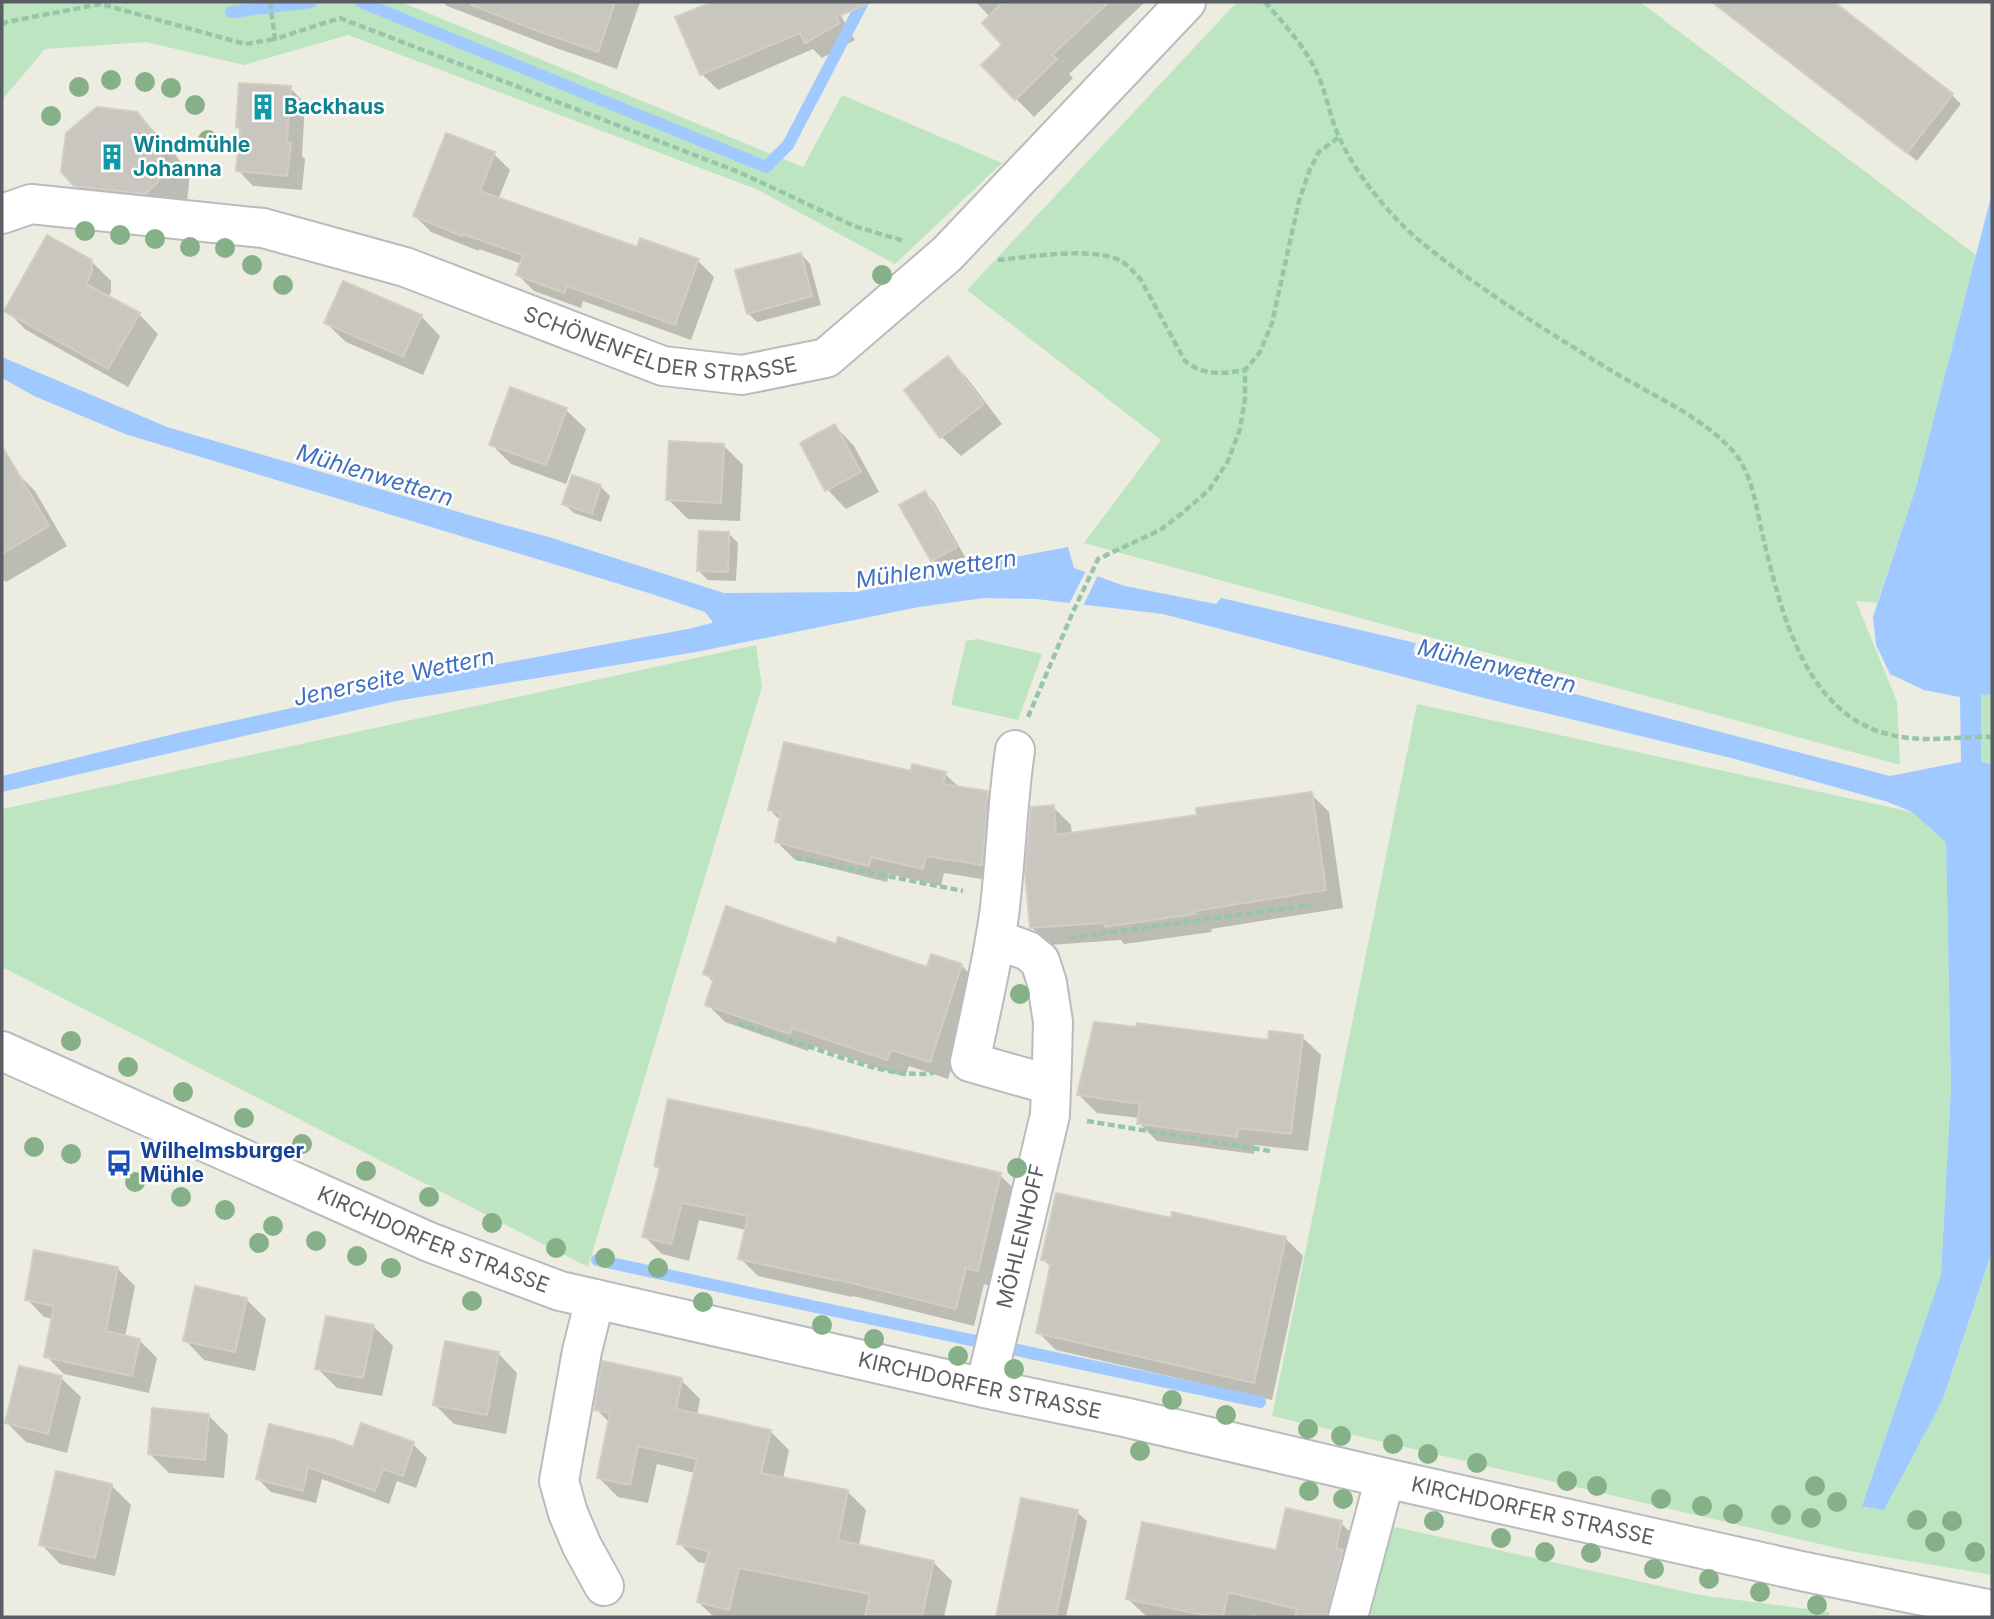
<svg xmlns="http://www.w3.org/2000/svg" width="1994" height="1619" viewBox="0 0 1994 1619" font-family="Inter,sans-serif">
	<style>
		.green { fill: #bde5c2 }
		.water { fill: #9fc9ff }
		.pier { fill: #edece1 }
		.shadow { fill: #0003 }
		.lines { fill: none; stroke-linecap: round; stroke-linejoin: round }
		.stream { stroke: #9fc9ff; stroke-width: 12 }
		.building { fill: #c8c6bf; stroke: #d2cec0; stroke-width: 2 }
		.minor-casing { stroke: #b9bbc1; stroke-width: 42 }
		.path { stroke: #96c6aa; stroke-width: 4.5; stroke-dasharray: 7 3.5; stroke-linecap: butt }
		.minor { stroke: #fff; stroke-width: 38 }
		.tree { fill: #86b188 }
		.labels { text-anchor: middle; stroke-width: 5; stroke-linejoin: round; paint-order: stroke }
		.culture-label { font-size: 21px; font-weight: bold; fill: #0d838f; stroke: #fff; text-anchor: start }
		.street-label { font-size: 21px; fill: #5a5d63; stroke: #fff }
		.transit-label { font-size: 21px; font-weight: bold; fill: #164399; stroke: #fff; text-anchor: start }
		.water-label { font-size: 23px; font-style: italic; fill: #4170c3; stroke: #fff }
	</style>
	<rect width="100%" height="100%" fill="#edece1"/>
	<g class="green">
		<polygon points="2,2 401,2 803,167 842,95 1002,163 895,264 756,189 348,35 244,65 146,42 45,49 2,100"/>
		<polygon points="1237,2 1640,2 1976,255 1916,487 1877,603 1856,601 1897,702 1900,765 1084,543 1161,440 967,290"/>
		<polygon points="977,639 1042,654 1018,720 951,705 966,641"/>
		<polygon points="756,645 762,687 588,1267 2,967 2,809"/>
		<polygon points="1981,694 1992,694 1992,764 1981,762"/>
		<polygon points="1417,704 1912,812 1946,841 1951,1088 1941,1275 1862,1506 1943,1399 1992,1251 1992,1575 1850,1551 1272,1416"/>
		<polygon points="1391,1526 1700,1595 1830,1612 1828,1617 1367,1617"/>
	</g>
	<polygon class="water" points="1992,193 1992,694 1981,695 1981,762 1992,764 1992,1251 1943,1399 1884,1510 1862,1506 1941,1275 1951,1088 1946,842 1912,812 1888,802 1735,759 1488,699 1163,614 1036,599 984,598 919,607 696,652 396,701 2,792 2,776 182,732 460,671 688,629 712,623 712,621 705,612 652,594 125,434 34,396 2,378 2,357 167,427 476,517 552,538 724,593 857,592 962,567 1068,547 1074,568 1125,586 1216,604 1221,598 1416,643 1413,652 1890,776 1961,762 1960,697 1924,690 1890,674 1876,645 1873,617 1916,487"/>
	<polygon class="pier" points="1087,569 1099,573 1082,608 1068,606"/>
	<g class="shadow">
		<polygon points="443,2 640,2 617,69 556,48 447,6"/>
		<polygon points="717,2 833,2 855,40 822,58 813,49 718,90 702,74 678,18"/>
		<polygon points="976,2 1017,2 1021,6 1025,2 1145,2 1069,74 1073,78 1034,117 983,65 1004,45 990,17"/>
		<polygon points="1712,2 1831,2 1952,95 1961,104 1917,161"/>
		<polygon points="290,88 305,103 302,156 305,159 302,190 253,186 238,170 242,131 238,127"/>
		<polygon points="137,114 166,143 190,174 186,211 105,215 75,185"/>
		<polygon points="494,154 510,170 498,200 638,249 698,261 714,277 691,340 583,301 581,308 534,291 518,275 522,264 479,249 479,251 431,232 415,216"/>
		<polygon points="801,254 810,264 821,305 757,322 748,313"/>
		<polygon points="91,261 111,281 111,292 108,298 139,314 158,334 128,387 26,330 7,311"/>
		<polygon points="421,316 440,336 423,375 346,342 326,323"/>
		<polygon points="948,358 967,378 1002,424 961,456 942,437 906,390"/>
		<polygon points="566,410 586,429 566,484 511,464 491,444"/>
		<polygon points="835,426 854,446 879,492 846,509 827,489"/>
		<polygon points="723,445 743,465 740,521 688,519 668,499"/>
		<polygon points="15,471 35,491 67,546 6,582 2,578 2,479"/>
		<polygon points="600,486 610,496 601,522 574,513 564,504"/>
		<polygon points="925,493 934,502 965,557 942,569 933,560 902,506"/>
		<polygon points="728,533 738,543 736,581 708,580 698,570"/>
		<polygon points="912,773 945,774 960,788 987,793 1005,811 1000,882 944,873 941,886 889,874 887,882 794,859 776,841 781,821 770,810"/>
		<polygon points="1311,794 1329,812 1343,908 1211,929 1212,932 1124,944 1121,940 1049,945 1031,927 1053,807 1071,825 1072,834 1199,817"/>
		<polygon points="837,946 928,970 961,965 979,983 948,1079 909,1066 905,1077 810,1045 808,1051 725,1022 707,1004 714,983 705,973"/>
		<polygon points="1302,1037 1321,1055 1308,1151 1255,1145 1254,1154 1157,1141 1139,1123 1140,1118 1097,1113 1079,1095 1269,1042"/>
		<polygon points="656,1166 1000,1175 1018,1193 996,1288 984,1284 974,1326 853,1296 852,1297 758,1276 740,1258 747,1230 699,1220 689,1261 662,1254 644,1236 661,1171"/>
		<polygon points="1172,1220 1285,1238 1303,1256 1272,1400 1056,1350 1038,1332 1052,1268 1043,1259"/>
		<polygon points="117,1268 135,1286 125,1337 139,1340 157,1358 149,1393 64,1374 46,1356 53,1319 44,1317 27,1299"/>
		<polygon points="247,1300 266,1319 255,1371 204,1360 185,1340"/>
		<polygon points="373,1326 393,1346 382,1396 337,1388 317,1368"/>
		<polygon points="498,1353 517,1373 506,1434 454,1424 435,1405"/>
		<polygon points="61,1378 81,1397 67,1453 26,1442 7,1423"/>
		<polygon points="681,1380 700,1399 697,1416 770,1431 789,1450 783,1479 847,1491 866,1510 859,1546 933,1562 952,1581 944,1617 714,1617 698,1602 707,1564 698,1562 679,1543 695,1473 657,1464 648,1503 618,1497 599,1478 610,1423 596,1409"/>
		<polygon points="208,1415 228,1435 224,1478 169,1473 150,1454"/>
		<polygon points="413,1444 427,1458 416,1488 397,1481 389,1504 322,1479 316,1503 271,1492 258,1479 354,1449"/>
		<polygon points="111,1485 131,1505 115,1576 60,1564 41,1544"/>
		<polygon points="1022,1500 1077,1512 1087,1521 1066,1617 998,1617"/>
		<polygon points="1341,1523 1366,1548 1357,1617 1260,1617 1253,1615 1252,1617 1147,1617 1127,1598 1277,1552"/>
	</g>
	<g class="lines">
		<g class="stream">
			<polyline points="361,2 766,167 788,145 863,2"/>
			<polyline points="231,12 311,2"/>
			<polyline points="597,1260 1260,1402"/>
		</g>
	</g>
	<g class="building">
		<polygon points="472,2 615,2 598,52 535,30 471,5"/>
		<polygon points="712,2 872,2 836,17 840,23 805,43 800,33 700,75 675,17"/>
		<polygon points="1003,2 1109,2 1052,55 1057,59 1015,100 981,65 1002,45 982,23"/>
		<polygon points="1712,2 1834,2 1953,94 1907,153"/>
		<polygon points="239,83 291,86 287,142 291,143 287,176 236,171 240,128 236,127"/>
		<polygon points="97,107 137,112 162,143 158,182 145,194 74,186 61,172 66,133"/>
		<polygon points="446,133 495,152 480,191 637,247 640,238 699,259 675,325 567,286 564,293 516,275 523,255 463,234 462,236 413,216"/>
		<polygon points="47,235 92,260 92,272 86,284 140,313 108,369 4,311"/>
		<polygon points="801,253 812,296 747,314 735,270"/>
		<polygon points="343,281 422,315 403,357 324,323"/>
		<polygon points="948,356 984,404 940,438 904,390"/>
		<polygon points="510,387 567,408 546,465 489,445"/>
		<polygon points="835,424 861,472 825,491 800,443"/>
		<polygon points="669,441 724,444 721,503 666,500"/>
		<polygon points="2,446 49,526 2,554"/>
		<polygon points="572,475 601,485 592,514 562,504"/>
		<polygon points="925,491 957,547 931,561 899,505"/>
		<polygon points="699,531 729,532 728,572 697,571"/>
		<polygon points="784,742 911,771 912,764 946,772 943,784 988,791 985,810 987,810 982,865 926,856 923,869 871,857 869,866 775,842 781,813 768,810"/>
		<polygon points="1312,792 1326,890 1194,911 1195,914 1105,927 1104,923 1030,928 1025,872 1031,807 1054,805 1056,835 1197,815 1196,808"/>
		<polygon points="726,906 836,944 838,937 927,967 931,954 962,964 930,1062 891,1050 887,1060 792,1028 790,1034 705,1005 714,978 703,974"/>
		<polygon points="1094,1022 1136,1027 1137,1023 1268,1040 1269,1031 1303,1035 1291,1134 1238,1128 1237,1137 1137,1124 1140,1104 1077,1095"/>
		<polygon points="668,1099 817,1130 1001,1173 978,1271 966,1268 956,1309 835,1279 835,1280 738,1259 748,1216 682,1203 671,1244 642,1237 660,1168 654,1166"/>
		<polygon points="1056,1193 1171,1218 1172,1212 1286,1237 1254,1383 1036,1333 1051,1262 1041,1260"/>
		<polygon points="34,1250 118,1267 106,1331 140,1339 132,1376 44,1357 54,1306 25,1300"/>
		<polygon points="195,1286 247,1298 235,1352 183,1341"/>
		<polygon points="326,1316 374,1325 363,1378 315,1369"/>
		<polygon points="445,1341 499,1352 487,1415 433,1405"/>
		<polygon points="602,1361 682,1378 676,1409 771,1430 761,1473 848,1490 838,1540 934,1561 922,1617 865,1617 870,1594 739,1568 729,1610 697,1602 709,1551 677,1544 697,1459 638,1446 630,1485 597,1478 610,1413 594,1410"/>
		<polygon points="19,1366 62,1376 48,1434 5,1423"/>
		<polygon points="152,1408 209,1414 205,1460 148,1454"/>
		<polygon points="361,1423 414,1442 403,1476 383,1469 375,1491 308,1467 303,1491 256,1479 269,1424 335,1440 353,1447"/>
		<polygon points="56,1471 112,1484 95,1558 39,1545"/>
		<polygon points="1021,1498 1078,1510 1056,1617 996,1617"/>
		<polygon points="1286,1508 1342,1521 1336,1548 1343,1550 1327,1617 1295,1617 1297,1609 1228,1592 1223,1617 1214,1617 1126,1599 1142,1522 1276,1550"/>
	</g>
	<g class="lines">
		<g class="minor-casing">
			<g id="minor">
				<path id="s1" d="M2 214 31 204 263 228 405 267 663 366 742 375 826 358 947 254 1186 2"/>
				<path d="M1015 750C1007 805 1006 860 999 915 992 965 980 1014 970 1062L1051 1085"/>
				<path id="s2" d="M2 1051 429 1242 560 1291 989 1389 1124 1417 1385 1478 1801 1571 1992 1610"/>
				<polyline points="595,1299 582,1351 559,1481 568,1513 582,1546 604,1586"/>
				<path id="s3" d="M985 1388 1050 1115 1052 1061 1053 1022 1047 983 1040 961 1028 951 996 939"/>
				<polyline points="1348,1617 1385,1478"/>
			</g>
		</g>
		<g class="path">
			<polyline points="270,2 275,39 340,18 741,173 854,226 904,241"/>
			<path d="M1265 2C1283 23 1303 44 1315 69 1326 90 1329 115 1339 137 1357 176 1388 214 1421 242 1480 290 1550 333 1615 373 1654 396 1700 416 1731 449 1753 472 1756 508 1763 537 1783 619 1808 728 1909 738 1936 741 1965 736 1992 737"/>
			<polyline points="2,25 6,22 101,4 245,44 275,39"/>
			<path d="M998 260C1030 257 1093 246 1121 261 1129 266 1135 273 1141 280L1185 361C1204 376 1222 374 1245 370"/>
			<polyline points="1028,717 1072,614 1098,559 1160,530 1181,514 1209,490 1228,461 1240,429 1245,399 1245,370 1260,352 1272,323 1299,201 1310,169 1319,152 1339,137"/>
			<polyline points="796,858 963,891"/>
			<polyline points="1069,938 1311,905"/>
			<path d="M738 1023C764 1032 790 1040 816 1049 852 1061 894 1078 933 1073"/>
			<polyline points="1087,1121 1270,1151"/>
		</g>
		<use href="#minor" class="minor"/>
	</g>
	<g class="tree">
		<circle cx="111" cy="80" r="10"/>
		<circle cx="145" cy="82" r="10"/>
		<circle cx="79" cy="87" r="10"/>
		<circle cx="171" cy="88" r="10"/>
		<circle cx="195" cy="105" r="10"/>
		<circle cx="51" cy="116" r="10"/>
		<circle cx="208" cy="140" r="10"/>
		<circle cx="85" cy="231" r="10"/>
		<circle cx="120" cy="235" r="10"/>
		<circle cx="155" cy="239" r="10"/>
		<circle cx="190" cy="247" r="10"/>
		<circle cx="225" cy="248" r="10"/>
		<circle cx="252" cy="265" r="10"/>
		<circle cx="882" cy="275" r="10"/>
		<circle cx="283" cy="285" r="10"/>
		<circle cx="1020" cy="994" r="10"/>
		<circle cx="71" cy="1041" r="10"/>
		<circle cx="128" cy="1067" r="10"/>
		<circle cx="183" cy="1092" r="10"/>
		<circle cx="244" cy="1118" r="10"/>
		<circle cx="302" cy="1144" r="10"/>
		<circle cx="34" cy="1147" r="10"/>
		<circle cx="71" cy="1154" r="10"/>
		<circle cx="1017" cy="1168" r="10"/>
		<circle cx="366" cy="1171" r="10"/>
		<circle cx="135" cy="1182" r="10"/>
		<circle cx="181" cy="1197" r="10"/>
		<circle cx="429" cy="1197" r="10"/>
		<circle cx="225" cy="1210" r="10"/>
		<circle cx="492" cy="1223" r="10"/>
		<circle cx="273" cy="1226" r="10"/>
		<circle cx="316" cy="1241" r="10"/>
		<circle cx="259" cy="1243" r="10"/>
		<circle cx="556" cy="1248" r="10"/>
		<circle cx="357" cy="1256" r="10"/>
		<circle cx="605" cy="1258" r="10"/>
		<circle cx="391" cy="1268" r="10"/>
		<circle cx="658" cy="1268" r="10"/>
		<circle cx="472" cy="1301" r="10"/>
		<circle cx="703" cy="1302" r="10"/>
		<circle cx="822" cy="1325" r="10"/>
		<circle cx="874" cy="1339" r="10"/>
		<circle cx="958" cy="1356" r="10"/>
		<circle cx="1014" cy="1369" r="10"/>
		<circle cx="1172" cy="1400" r="10"/>
		<circle cx="1226" cy="1415" r="10"/>
		<circle cx="1308" cy="1429" r="10"/>
		<circle cx="1341" cy="1436" r="10"/>
		<circle cx="1393" cy="1444" r="10"/>
		<circle cx="1140" cy="1451" r="10"/>
		<circle cx="1428" cy="1454" r="10"/>
		<circle cx="1477" cy="1463" r="10"/>
		<circle cx="1567" cy="1481" r="10"/>
		<circle cx="1597" cy="1486" r="10"/>
		<circle cx="1815" cy="1486" r="10"/>
		<circle cx="1309" cy="1491" r="10"/>
		<circle cx="1343" cy="1499" r="10"/>
		<circle cx="1661" cy="1499" r="10"/>
		<circle cx="1837" cy="1502" r="10"/>
		<circle cx="1702" cy="1506" r="10"/>
		<circle cx="1733" cy="1514" r="10"/>
		<circle cx="1781" cy="1515" r="10"/>
		<circle cx="1811" cy="1518" r="10"/>
		<circle cx="1917" cy="1520" r="10"/>
		<circle cx="1434" cy="1521" r="10"/>
		<circle cx="1952" cy="1521" r="10"/>
		<circle cx="1501" cy="1538" r="10"/>
		<circle cx="1935" cy="1542" r="10"/>
		<circle cx="1545" cy="1552" r="10"/>
		<circle cx="1975" cy="1552" r="10"/>
		<circle cx="1591" cy="1553" r="10"/>
		<circle cx="1654" cy="1569" r="10"/>
		<circle cx="1709" cy="1579" r="10"/>
		<circle cx="1760" cy="1592" r="10"/>
		<circle cx="1817" cy="1605" r="10"/>
	</g>
	<defs>
		<g id="building-bare" transform="scale(2.1)"><path d="M-4-6H4V6H1V3H-1V6H-4ZM-2.5-4.3h1.7v1.8h-1.7ZM.8-4.3h1.7v1.8H.8ZM-2.5-1h1.7V.8h-1.7ZM.8-1h1.7V.8H.8Z" fill="#0f9aa8" stroke="#fff" stroke-width="2.5" paint-order="stroke"/></g>
		<g id="bus-bare" transform="scale(2.1)"><path d="M-5-6H5V4H4V6H2V4H-2V6H-4V4H-5ZM-3.5-4V0h7V-4ZM-3.5 1.2v1.5H-2V1.2ZM2 1.2v1.5H3.5V1.2Z" fill="#1a4fb4" stroke="#fff" stroke-width="2.5" paint-order="stroke"/></g>
	</defs>
	<g fill-rule="evenodd">
		<use href="#building-bare" x="263" y="107"/>
		<use href="#building-bare" x="112" y="157"/>
		<use href="#bus-bare" x="119" y="1163"/>
	</g>
	<g class="labels">
		<g class="culture-label">
			<text x="284" y="114">Backhaus</text>
			<text x="133" y="152">Windmühle<tspan x="133" dy="24">Johanna</tspan></text>
		</g>
		<g class="street-label">
			<text dy="7" stroke="none"><textPath href="#s1" startOffset="681">SCHÖNENFELDER STRASSE</textPath></text>
			<text dy="7" stroke="none"><textPath href="#s3" startOffset="156">MÖHLENHOFF</textPath></text>
			<text dy="7" stroke="none"><textPath href="#s2" startOffset="471">KIRCHDORFER STRASSE</textPath></text>
			<text dy="7" stroke="none"><textPath href="#s2" startOffset="1038">KIRCHDORFER STRASSE</textPath></text>
			<text dy="7" stroke="none"><textPath href="#s2" startOffset="1605">KIRCHDORFER STRASSE</textPath></text>
		</g>
		<g class="transit-label">
			<text x="140" y="1158">Wilhelmsburger<tspan x="140" dy="24">Mühle</tspan></text>
		</g>
		<g class="water-label">
			<text transform="translate(375 475) rotate(17)" y="8">Mühlenwettern</text>
			<text transform="translate(936 569) rotate(-8)" y="8">Mühlenwettern</text>
			<text transform="translate(1497 666) rotate(14)" y="8">Mühlenwettern</text>
			<text transform="translate(394 677) rotate(-12)" y="8">Jenerseite Wettern</text>
		</g>
	</g>
	<rect width="1994" height="1619" fill="none" stroke="#5a5d63" stroke-width="7"/>
</svg>
